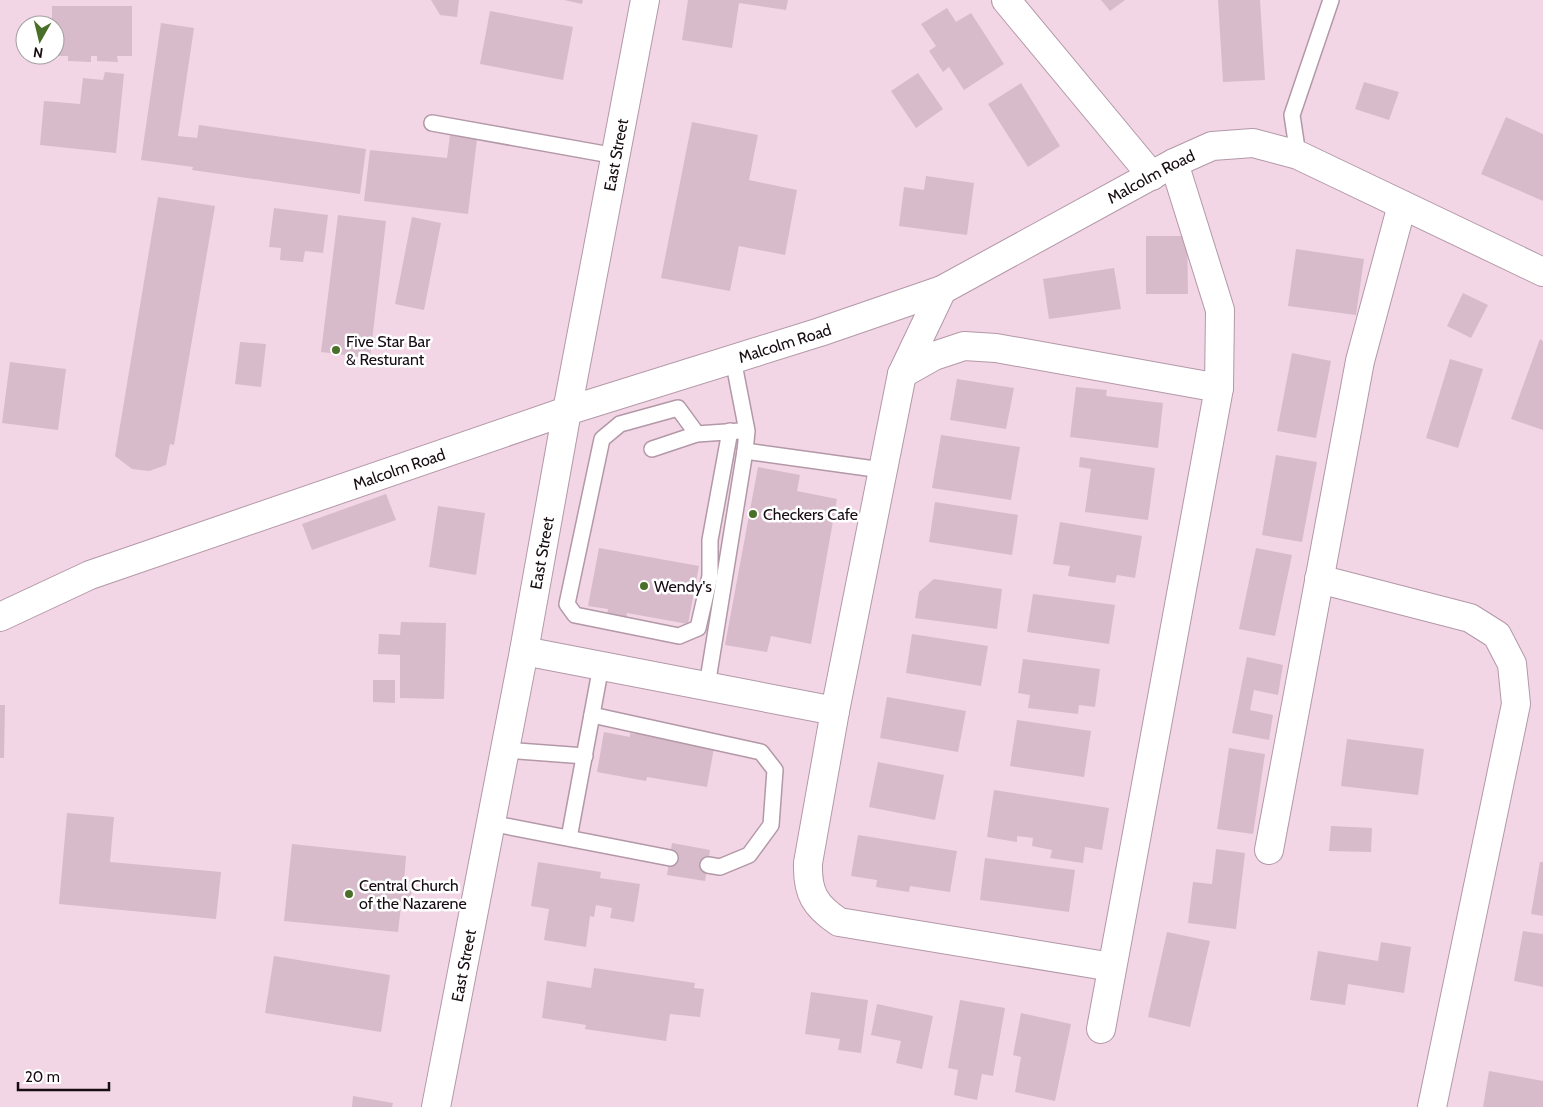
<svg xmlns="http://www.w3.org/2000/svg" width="1543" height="1107" viewBox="0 0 1543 1107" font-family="Cabin,sans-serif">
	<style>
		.building { fill: #d7bbcb }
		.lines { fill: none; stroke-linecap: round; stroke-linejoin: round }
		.lane-casing { stroke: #b398a7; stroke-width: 18 }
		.street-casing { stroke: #b398a7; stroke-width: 30 }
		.secondary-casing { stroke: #b398a7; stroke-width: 30 }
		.lane { stroke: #fff; stroke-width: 15 }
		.street { stroke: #fff; stroke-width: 28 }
		.secondary { stroke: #fff; stroke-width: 28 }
		.poi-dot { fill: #4a6f28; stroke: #fff; stroke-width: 2 }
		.labels { text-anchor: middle; stroke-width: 5; stroke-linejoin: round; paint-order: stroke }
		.street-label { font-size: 16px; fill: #160c12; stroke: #fff }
		.poi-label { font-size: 16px; fill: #160c12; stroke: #fff; text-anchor: start }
	</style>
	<rect width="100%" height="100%" fill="#f2d6e6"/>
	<g class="building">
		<polygon points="431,0 459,0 457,17 440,15"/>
		<polygon points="564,0 583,0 582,4"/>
		<polygon points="688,0 788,0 786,10 739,3 732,48 682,40"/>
		<polygon points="1101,0 1125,0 1110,11"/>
		<polygon points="1218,0 1260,0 1265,80 1223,82"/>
		<polygon points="52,6 132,6 132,56 117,56 118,62 97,61 97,56 91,56 91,62 68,61 68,56 55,56 55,25 52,25"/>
		<polygon points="947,8 956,22 971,13 1004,64 964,90 949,67 943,72 929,51 936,46 921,24"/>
		<polygon points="490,11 573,27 563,80 480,64"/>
		<polygon points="161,23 194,28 178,136 197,138 199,125 366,149 360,194 192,170 193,167 141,160"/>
		<polygon points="105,72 124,74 116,153 40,145 44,101 80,104 83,78 103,80"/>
		<polygon points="918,73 943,109 916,128 891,91"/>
		<polygon points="1364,82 1399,92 1389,120 1355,109"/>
		<polygon points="1021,83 1060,146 1028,167 988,104"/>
		<polygon points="1506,117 1543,134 1543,201 1481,174"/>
		<polygon points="692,122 758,135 749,180 797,190 785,255 739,246 730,291 661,278"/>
		<polygon points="450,135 477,139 468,214 364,201 370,150 447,158"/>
		<polygon points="926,176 974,183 967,235 899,226 904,187 924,190"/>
		<polygon points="158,197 215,206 174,445 170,444 166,465 149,471 132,469 115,456"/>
		<polygon points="274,208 328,215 323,253 305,251 303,262 280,260 281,248 269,247"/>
		<polygon points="338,215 386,221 370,358 321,352"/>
		<polygon points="412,217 441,223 424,310 395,304"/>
		<polygon points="1146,236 1187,236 1188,294 1146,294"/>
		<polygon points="1296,249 1364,259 1356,315 1288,306"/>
		<polygon points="1114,268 1121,309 1049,319 1043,279"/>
		<polygon points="1463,293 1488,305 1471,338 1447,326"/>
		<polygon points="1540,339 1543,341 1543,430 1511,419"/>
		<polygon points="240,342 266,344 261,387 235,384"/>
		<polygon points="1292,353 1331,361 1316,438 1277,431"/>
		<polygon points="1450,359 1483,369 1458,448 1426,438"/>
		<polygon points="10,362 66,369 58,430 2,423"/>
		<polygon points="957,379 1014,388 1006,429 950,420"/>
		<polygon points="1076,387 1107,390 1106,396 1163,403 1158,448 1070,437"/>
		<polygon points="941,435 1020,447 1011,500 932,488"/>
		<polygon points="1276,455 1317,462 1302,542 1262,535"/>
		<polygon points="1080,457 1155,468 1148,520 1085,512 1091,469 1079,467"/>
		<polygon points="758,467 800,475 797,491 837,499 811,644 771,636 767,652 725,645"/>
		<polygon points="386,494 396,520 312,550 302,524"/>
		<polygon points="935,502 1018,515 1012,555 929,542"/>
		<polygon points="438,506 485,513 476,575 429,567"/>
		<polygon points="1060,522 1142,536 1135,578 1117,575 1115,583 1068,576 1070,566 1053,564"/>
		<polygon points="599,548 699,566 688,624 627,613 626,620 607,616 608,609 588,606"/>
		<polygon points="1256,548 1292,555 1275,636 1239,629"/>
		<polygon points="934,579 1002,589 997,629 915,618 919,592"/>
		<polygon points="1033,594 1115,605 1109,644 1027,632"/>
		<polygon points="401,622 446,623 444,699 400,698 400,655 378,654 379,634 400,635"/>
		<polygon points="912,634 988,646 981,686 906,673"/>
		<polygon points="1247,657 1283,665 1278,695 1254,690 1250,710 1273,715 1269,740 1232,733"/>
		<polygon points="1023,659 1100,669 1095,707 1079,705 1078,714 1028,708 1030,695 1018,693"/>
		<polygon points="373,680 395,680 395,703 373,702"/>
		<polygon points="887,697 966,711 958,752 880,738"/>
		<polygon points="0,705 5,705 4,758 0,758"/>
		<polygon points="1017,720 1091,731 1084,777 1010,766"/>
		<polygon points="636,729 650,731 649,736 714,748 707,787 647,777 646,781 597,772 604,732 630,737 630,733 635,734"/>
		<polygon points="1347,739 1424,749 1418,795 1341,786"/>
		<polygon points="1229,748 1265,754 1253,834 1217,829"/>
		<polygon points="878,762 944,775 935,820 869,807"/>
		<polygon points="994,790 1109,808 1102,850 1085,847 1083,863 1050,858 1052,850 1032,846 1033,838 1017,836 1017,842 987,837"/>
		<polygon points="67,813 114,817 110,862 221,872 216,919 59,904"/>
		<polygon points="1331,826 1372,828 1371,852 1329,851"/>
		<polygon points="858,835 957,851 950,892 910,886 909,892 876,887 877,880 851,876"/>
		<polygon points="672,843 710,850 705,881 667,875"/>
		<polygon points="292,844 406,856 404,882 412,883 410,907 401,906 398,932 284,921"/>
		<polygon points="1216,849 1245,853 1236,929 1188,923 1193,882 1212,884"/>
		<polygon points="985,858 1075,870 1069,912 980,900"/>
		<polygon points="538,862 601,872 600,878 640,884 634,922 610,918 612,908 596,905 594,917 590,916 586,947 544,940 549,909 531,906"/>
		<polygon points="1540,862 1543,862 1543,916 1531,914"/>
		<polygon points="1523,931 1543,934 1543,987 1514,981"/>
		<polygon points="1167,932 1210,941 1190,1027 1148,1017"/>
		<polygon points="1381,942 1411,947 1404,993 1348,984 1345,1005 1310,1000 1318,951 1378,961"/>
		<polygon points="274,956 390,975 381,1032 265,1013"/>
		<polygon points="594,968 695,983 694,988 704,989 700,1017 670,1014 666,1041 585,1029 586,1025 542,1018 547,981 591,988"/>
		<polygon points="811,992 868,1000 861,1053 838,1050 840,1039 805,1034"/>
		<polygon points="960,1000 1005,1008 993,1076 982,1074 977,1100 954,1095 958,1070 948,1068"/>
		<polygon points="877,1004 933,1016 922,1069 896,1063 901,1041 871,1035"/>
		<polygon points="1021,1013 1071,1024 1055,1101 1015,1092 1021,1057 1013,1055"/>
		<polygon points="1489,1071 1543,1081 1543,1107 1483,1107"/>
		<polygon points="353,1096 393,1103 392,1107 352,1107"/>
	</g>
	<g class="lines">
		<g class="lane-casing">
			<g id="lane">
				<polyline points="432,123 616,156"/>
				<polyline points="1298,155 1292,115 1331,0"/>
				<polyline points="697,434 678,408 620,424 602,439 567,604 575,615 679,636 698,628 710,576 710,540 730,431"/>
				<polyline points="652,449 697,434 740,431"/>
				<polyline points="745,451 882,470"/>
				<polyline points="707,686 745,451 747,431 733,359"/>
				<polyline points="592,715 761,752 775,770 771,825 749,855 720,867 708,865"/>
				<polyline points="505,750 585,756"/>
				<polyline points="490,823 670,858"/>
				<polyline points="569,838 601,666"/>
			</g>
		</g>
		<g class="street-casing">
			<g id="street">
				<polyline points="1006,0 1152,176"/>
				<polyline points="902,374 934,356 964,346 996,348 1219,388"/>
				<polyline points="1319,579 1470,618 1497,635 1512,664 1516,704 1432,1107"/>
				<path id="s1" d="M0 617 90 575 567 411"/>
				<path d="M835 711 808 863C807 893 815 906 839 922L1112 967"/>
				<polyline points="1269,850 1360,361 1402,205"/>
				<polyline points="1101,1029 1219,388 1220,310 1174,163"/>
			</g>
		</g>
		<g class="secondary-casing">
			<g id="secondary">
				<path id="s2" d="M567 411 820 332 942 290 1174 163 1212 146 1253 143 1298 155 1543 272"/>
				<polyline points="524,651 835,711 902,374 942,290"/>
				<path id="s3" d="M436 1107 524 651 567 411 645 0"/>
			</g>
		</g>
		<use href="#lane" class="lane"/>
		<use href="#street" class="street"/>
		<use href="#secondary" class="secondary"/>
	</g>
	<g class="poi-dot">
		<circle cx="336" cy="350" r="5"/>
		<circle cx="753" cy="514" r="5"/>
		<circle cx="644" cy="586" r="5"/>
		<circle cx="349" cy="894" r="5"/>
	</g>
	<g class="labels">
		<g class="street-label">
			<text dy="6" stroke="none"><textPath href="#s3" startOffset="969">East Street</textPath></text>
			<text dy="6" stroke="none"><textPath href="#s2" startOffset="632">Malcolm Road</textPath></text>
			<text dy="6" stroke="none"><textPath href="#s2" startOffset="228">Malcolm Road</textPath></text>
			<text dy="6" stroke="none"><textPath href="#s1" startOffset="426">Malcolm Road</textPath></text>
			<text dy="6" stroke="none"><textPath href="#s3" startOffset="564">East Street</textPath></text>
			<text dy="6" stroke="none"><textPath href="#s3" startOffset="144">East Street</textPath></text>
		</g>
		<g class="poi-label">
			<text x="346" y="347">Five Star Bar<tspan x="346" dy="18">&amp; Resturant</tspan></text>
			<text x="763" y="520">Checkers Cafe</text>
			<text x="654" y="592">Wendy's</text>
			<text x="359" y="891">Central Church<tspan x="359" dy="18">of the Nazarene</tspan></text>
		</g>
	</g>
	<g transform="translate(40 40) rotate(188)"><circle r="24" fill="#ffffff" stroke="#a29ea0"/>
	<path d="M0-4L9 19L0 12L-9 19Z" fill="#4a6f28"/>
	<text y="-8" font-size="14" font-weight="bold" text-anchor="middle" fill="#160c12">N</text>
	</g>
	<path d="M18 1082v8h91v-8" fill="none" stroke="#160c12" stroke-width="2.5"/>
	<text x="25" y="1082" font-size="15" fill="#160c12" stroke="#ffffff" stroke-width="4" paint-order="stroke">20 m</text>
</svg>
